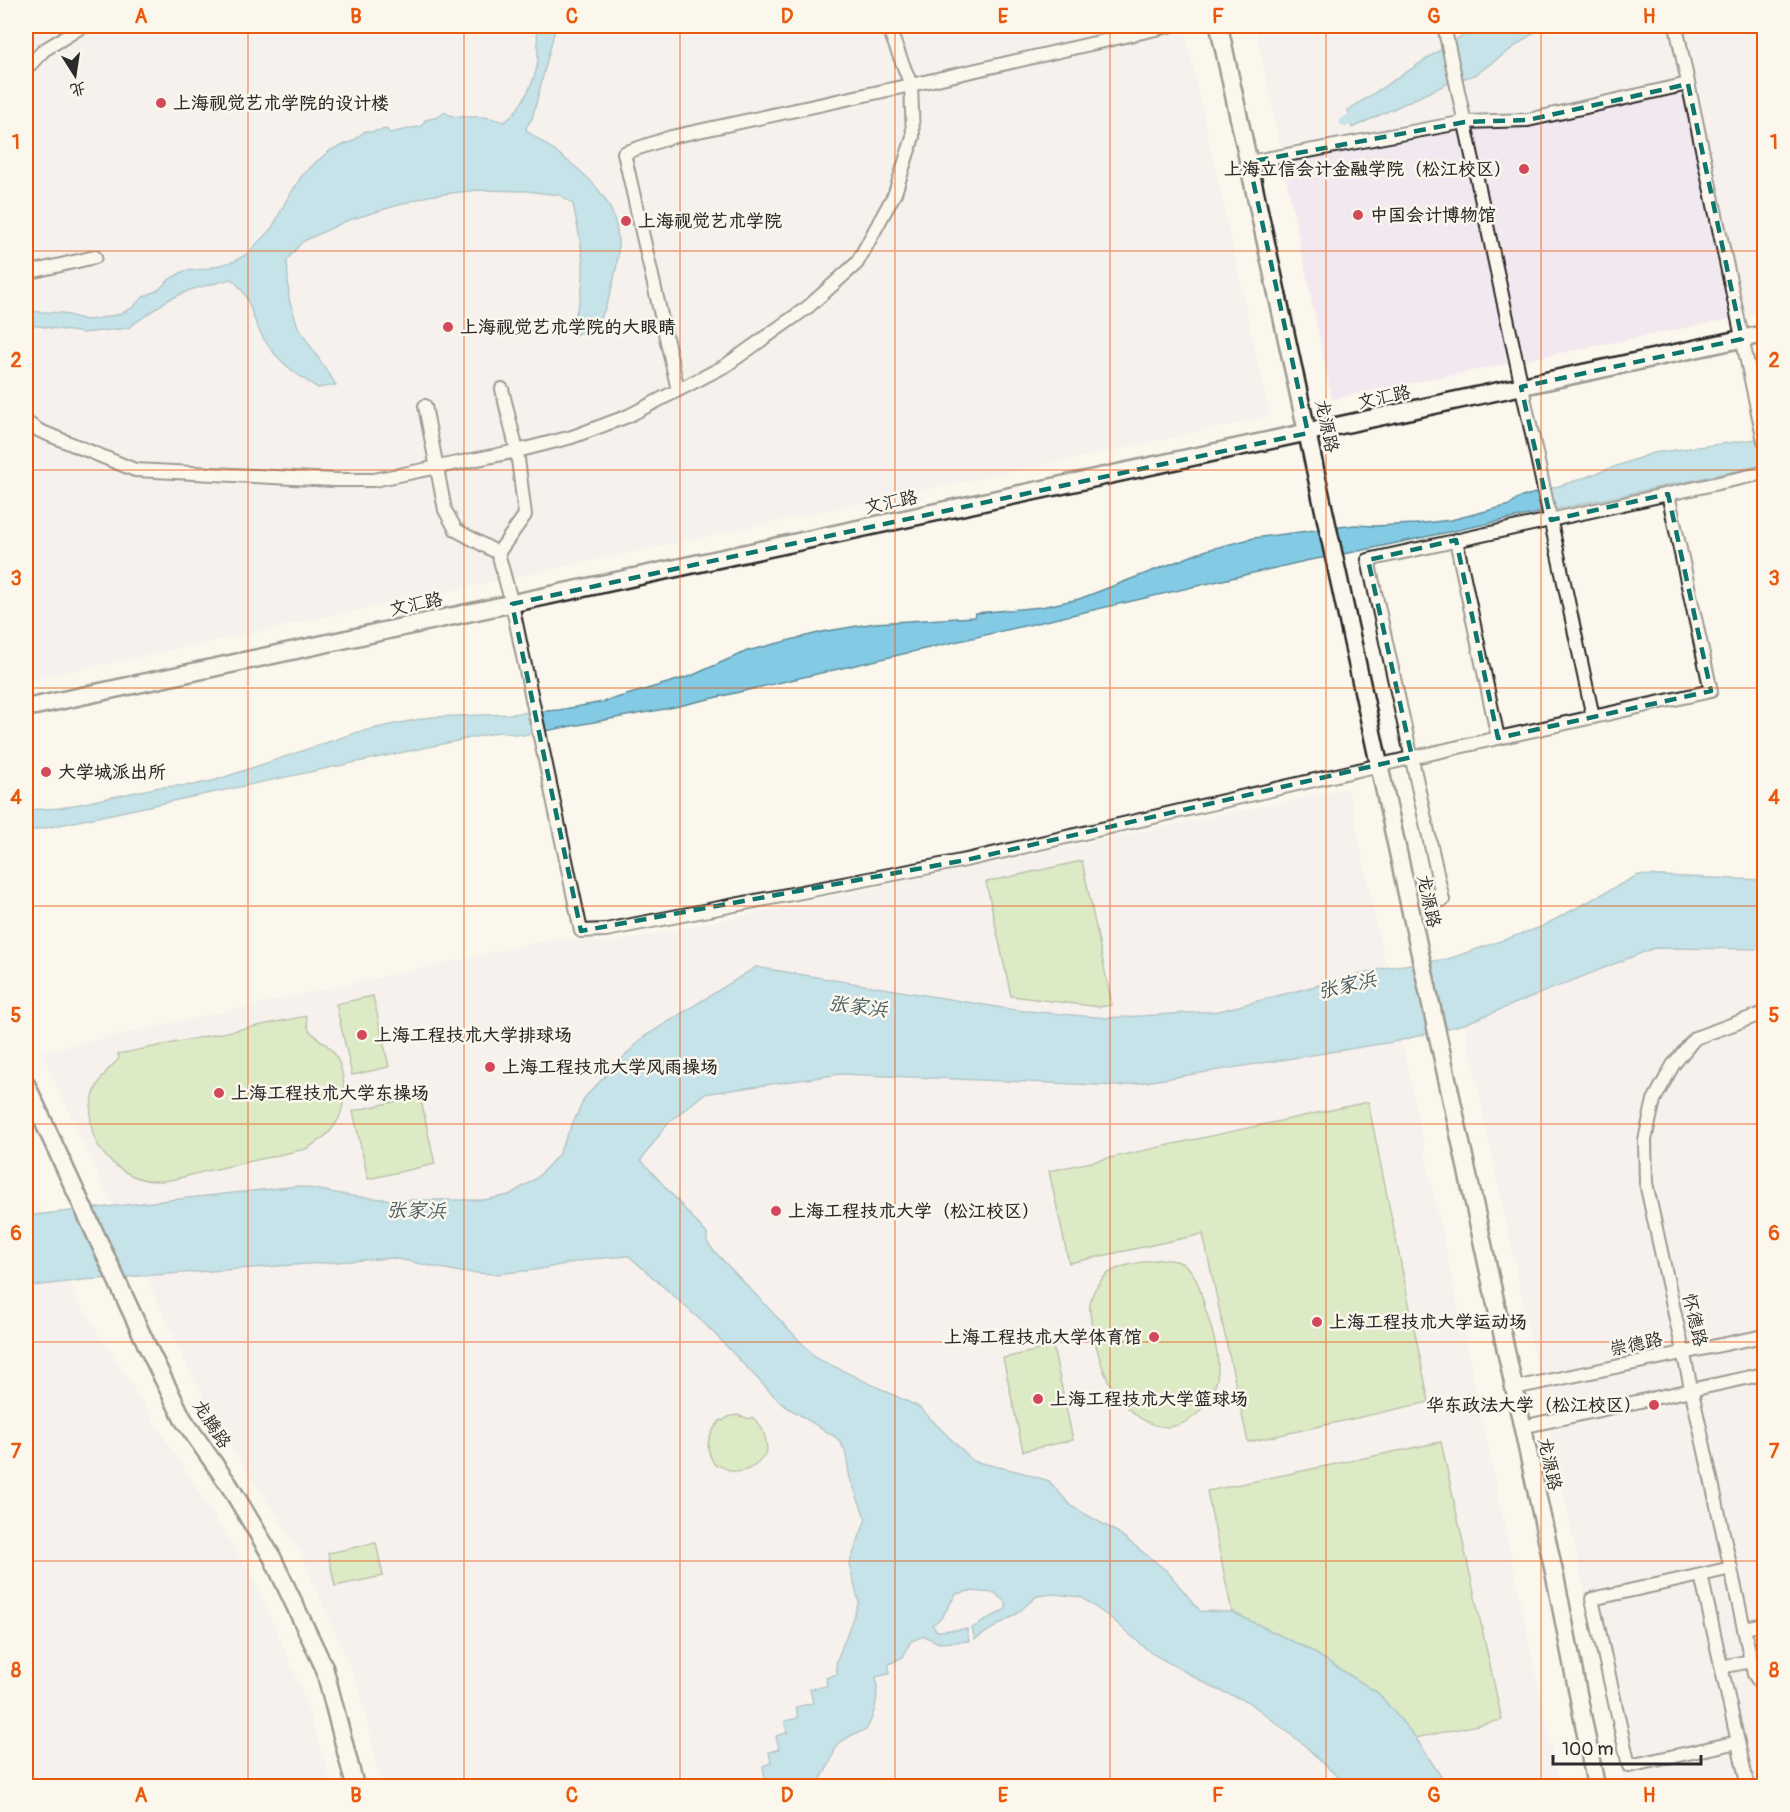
<svg xmlns="http://www.w3.org/2000/svg" width="1790" height="1812" viewBox="0 0 1790 1812" font-family="Pangolin,'LXGW WenKai TC',sans-serif">
	<style>
		.built { fill: #f2e8ef }
		.green { fill: #b6dc97; stroke: #708461; stroke-width: 1.5 }
		.water { fill: #83cbe4; stroke: #608b9a; stroke-width: 1.5 }
		.lines { fill: none; stroke-linecap: round; stroke-linejoin: round }
		.canal { stroke: #83cbe4; stroke-width: 10 }
		.minor-casing { stroke: #2b2b2b; stroke-width: 16 }
		.secondary-casing { stroke: #2b2b2b; stroke-width: 21 }
		.minor { stroke: #fbf7ec; stroke-width: 12 }
		.secondary { stroke: #fbf7ec; stroke-width: 16 }
		.marked { fill: none; stroke: #0f766e; stroke-width: 4.5; stroke-dasharray: 12 8; stroke-linejoin: round }
		.grid { fill: none; stroke: #e8590c; stroke-width: 1.5; stroke-opacity: 0.55 }
		.poi-dot { fill: #d1495b; stroke: #fbf7ec; stroke-width: 2 }
		.labels { text-anchor: middle; stroke-width: 5; stroke-linejoin: round; paint-order: stroke }
		.poi-label { font-size: 18px; font-weight: bold; fill: #2b2b2b; stroke: #fbf7ec; text-anchor: start }
		.street-label { font-size: 18px; fill: #2b2b2b; stroke: #fbf7ec }
		.water-label { font-size: 20px; font-style: italic; fill: #455b62; stroke: #fbf7ec }
		.neatline { fill: none; stroke: #e8590c; stroke-width: 2 }
		.grid-label { font-size: 20px; text-anchor: middle; font-weight: bold; fill: #e8590c }
	</style>
	<rect width="100%" height="100%" fill="#fbf7ec"/>
	<filter id="ink" filterUnits="userSpaceOnUse"><feTurbulence type="fractalNoise" baseFrequency=".0167" numOctaves="2"/><feDisplacementMap in="SourceGraphic" scale="12" xChannelSelector="R" yChannelSelector="G"/><feConvolveMatrix kernelMatrix="1 2 1 2 8 2 1 2 1" color-interpolation-filters="sRGB"/></filter>
	<g filter="url(#ink)">
		<g class="built">
			<polygon points="26,26 1184,26 1270,417 26,681"/>
			<polygon points="1255,26 1764,26 1764,312 1332,399"/>
			<polygon points="1348,788 1560,1786 381,1786 359,1688 298,1549 225,1438 189,1370 41,1052 557,938 607,942 626,940"/>
			<polygon points="1654,948 1764,949 1764,1786 1625,1786 1464,1024"/>
			<polygon points="26,1176 76,1297 254,1579 301,1687 333,1786 26,1786"/>
		</g>
		<g class="green">
			<polygon points="1082,861 1112,1005 1100,1007 1011,996 986,882"/>
			<polygon points="373,996 389,1067 352,1075 336,1004"/>
			<path d="M306 1016C307 1019 307 1026 309 1030 315 1038 330 1044 336 1056 346 1075 348 1106 335 1125 328 1136 317 1142 306 1149 273 1156 240 1164 207 1171 193 1174 177 1180 162 1181 129 1183 94 1156 91 1123 88 1096 99 1076 119 1059L118 1054Z"/>
			<polygon points="420,1096 435,1164 368,1179 353,1111"/>
			<polygon points="1368,1102 1429,1402 1248,1442 1203,1234 1069,1263 1049,1171"/>
			<path d="M1161 1259C1167 1260 1174 1260 1179 1262 1196 1267 1201 1293 1205 1308 1212 1329 1221 1357 1217 1379 1214 1393 1207 1405 1197 1414 1157 1449 1116 1405 1102 1366 1098 1353 1088 1317 1090 1304 1092 1291 1101 1277 1112 1271 1126 1263 1146 1262 1161 1259Z"/>
			<polygon points="1053,1347 1073,1440 1023,1451 1003,1358"/>
			<path d="M737 1415 750 1419 752 1417C763 1426 766 1436 767 1450 758 1469 738 1479 720 1465L716 1466C703 1449 707 1434 721 1420L723 1421 728 1417Z"/>
			<polygon points="1441,1442 1502,1720 1416,1738 1378,1693 1310,1650 1232,1612 1207,1491"/>
			<polygon points="376,1543 383,1576 335,1586 328,1553"/>
		</g>
		<g class="water">
			<path d="M535 26H554V33L532 119 526 127 527 131C588 175 636 202 612 287 605 312 601 326 575 335L571 327C591 277 583 254 573 204L560 195 526 191 477 190 428 196 346 221 302 242 287 260 289 299 298 327 336 385 318 388C293 373 270 355 258 328 248 308 251 295 231 279L190 290 168 300 128 328 83 333 26 324V311L62 313 85 320 96 319 120 314 132 308 143 297 158 290 170 279 184 271 205 269 235 261 247 254 272 228 286 201 301 177 316 162 331 150 353 141 365 131 371 132 386 129 390 133 422 126 425 120 438 117 445 112C454 120 472 116 484 117 491 118 498 120 504 122 518 114 532 86 536 71 540 59 537 41 537 29Z"/>
			<polygon points="1477,26 1543,26 1475,75 1451,82 1352,128 1348,110"/>
			<polygon points="1764,438 1764,465 1359,551 1305,561 670,708 523,735 499,732 26,832 26,810 60,808 160,787 194,785 216,780 358,732 395,724 431,717 510,714 559,710 603,702 691,676 747,651 822,632 875,623 975,617 976,613 1041,607 1079,599 1207,550 1254,538 1355,525 1374,526 1416,524 1451,520 1510,505 1519,498 1575,481 1653,453"/>
			<path d="M1638 875 1764 880V949L1654 948 1464 1024 1398 1041 1121 1086 841 1074 704 1094 668 1123 641 1160 707 1234V1242L714 1251 816 1358 919 1407 973 1461 1020 1472 1049 1481 1071 1506 1117 1532 1167 1571 1200 1611 1232 1612 1310 1650 1378 1693 1416 1738 1447 1786H1347L1303 1744 1249 1702 1216 1689 1151 1653 1112 1619 1081 1597 1054 1594 1037 1596 1015 1615 975 1639 972 1628 1006 1609V1603L995 1593 969 1591 956 1594 942 1617 932 1625 937 1631 967 1629 969 1641 939 1643 924 1636 911 1641 903 1657 889 1664V1674L876 1677C879 1697 876 1713 866 1730L854 1734 837 1744 830 1763 822 1777V1786H762L765 1778 763 1766 771 1763 769 1752 779 1749 776 1736 787 1733 785 1721 798 1718 796 1707 813 1703 810 1689 827 1686 826 1678 837 1674 836 1663 859 1602 849 1565 866 1519 850 1478 845 1450 837 1438 782 1404 706 1325 629 1256 591 1259 535 1270 494 1274 460 1272 393 1258 83 1280 26 1287V1216L298 1186 352 1196 393 1200H484L509 1195 537 1178 558 1155 585 1097 642 1038 756 967 1015 1010 1107 1018 1219 1011 1389 967 1448 959 1541 927Z"/>
		</g>
		<g class="lines">
			<polyline class="canal" points="1345,122 1362,112"/>
			<g class="minor-casing">
				<g id="minor">
					<polyline points="1444,26 1593,717"/>
					<polyline points="1676,26 1764,441"/>
					<polyline points="26,69 44,50 83,26"/>
					<polyline points="1249,162 1465,122 1528,120 1688,84"/>
					<polyline points="26,273 95,257"/>
					<polyline points="678,390 624,153 671,137 911,85 1169,26"/>
					<polyline points="425,406 445,510 456,530 498,553 512,604 581,931 606,930 966,860 1498,738 1456,540"/>
					<polyline points="26,422 40,431 135,470 334,480 374,480 517,451 572,437 628,416 725,366 808,307 857,263 895,193 913,137 911,85 889,29 885,26"/>
					<polyline points="498,553 525,515 517,451 502,389"/>
					<polyline points="1498,738 1711,691 1668,494"/>
					<polyline points="1443,900 1368,560 1764,473"/>
					<polyline points="1764,1013 1695,1038 1673,1065 1654,1100 1645,1140 1646,1183 1754,1674 1764,1689"/>
					<polyline points="1514,1388 1764,1336"/>
					<polyline points="1522,1427 1764,1374"/>
					<polyline points="1731,1568 1701,1575 1747,1783"/>
					<polyline points="1701,1575 1592,1599 1629,1766 1738,1742"/>
					<polyline points="1744,1628 1764,1624"/>
					<polyline points="1721,1667 1751,1661"/>
				</g>
			</g>
			<g class="secondary-casing">
				<g id="secondary">
					<polyline points="1219,26 1557,1586 1596,1786"/>
					<polyline points="26,708 1764,334"/>
					<polyline points="26,1084 149,1350 183,1419 229,1485 272,1557 324,1667 355,1786"/>
				</g>
			</g>
			<use href="#minor" class="minor"/>
			<use href="#secondary" class="secondary"/>
		</g>
	</g>
	<path d="M0 0H1790V1812H0ZM1688 84 1742 339 1521 387 1551 520 1668 494 1711 691 1498 738 1456 540 1368 560 1412 757 966 860 581 931 512 604 1308 433 1249 162 1465 122 1528 120Z" fill="#fbf7ec" fill-opacity=".55" fill-rule="evenodd"/>
	<path class="marked" d="M1688 84 1742 339 1521 387 1551 520 1668 494 1711 691 1498 738 1456 540 1368 560 1412 757 966 860 581 931 512 604 1308 433 1249 162 1465 122 1528 120Z"/>
	<path class="grid" d="M248 26V1786M464 26V1786M680 26V1786M895 26V1786M1110 26V1786M1326 26V1786M1541 26V1786M26 251H1764M26 470H1764M26 688H1764M26 906H1764M26 1124H1764M26 1342H1764M26 1561H1764"/>
	<g class="poi-dot">
		<circle cx="161" cy="103" r="6"/>
		<circle cx="1524" cy="169" r="6"/>
		<circle cx="1358" cy="215" r="6"/>
		<circle cx="626" cy="221" r="6"/>
		<circle cx="448" cy="327" r="6"/>
		<circle cx="46" cy="772" r="6"/>
		<circle cx="362" cy="1035" r="6"/>
		<circle cx="490" cy="1067" r="6"/>
		<circle cx="219" cy="1093" r="6"/>
		<circle cx="776" cy="1211" r="6"/>
		<circle cx="1317" cy="1322" r="6"/>
		<circle cx="1154" cy="1337" r="6"/>
		<circle cx="1038" cy="1399" r="6"/>
		<circle cx="1654" cy="1405" r="6"/>
	</g>
	<g class="labels">
		<g class="poi-label">
			<text x="173" y="109">上海视觉艺术学院的设计楼</text>
			<text x="1512" y="175" text-anchor="end">上海立信会计金融学院（松江校区）</text>
			<text x="1370" y="221">中国会计博物馆</text>
			<text x="638" y="227">上海视觉艺术学院</text>
			<text x="460" y="333">上海视觉艺术学院的大眼睛</text>
			<text x="58" y="778">大学城派出所</text>
			<text x="374" y="1041">上海工程技术大学排球场</text>
			<text x="502" y="1073">上海工程技术大学风雨操场</text>
			<text x="231" y="1099">上海工程技术大学东操场</text>
			<text x="788" y="1217">上海工程技术大学（松江校区）</text>
			<text x="1329" y="1328">上海工程技术大学运动场</text>
			<text x="1142" y="1343" text-anchor="end">上海工程技术大学体育馆</text>
			<text x="1050" y="1405">上海工程技术大学篮球场</text>
			<text x="1642" y="1411" text-anchor="end">华东政法大学（松江校区）</text>
		</g>
		<g class="street-label">
			<text transform="translate(1384 397) rotate(-12)" y="6">文汇路</text>
			<text transform="translate(1327 426) rotate(78)" y="6">龙源路</text>
			<text transform="translate(891 502) rotate(-12)" y="6">文汇路</text>
			<text transform="translate(416 604) rotate(-12)" y="6">文汇路</text>
			<text transform="translate(1429 901) rotate(78)" y="6">龙源路</text>
			<text transform="translate(1695 1320) rotate(77)" y="6">怀德路</text>
			<text transform="translate(1636 1344) rotate(-12)" y="6">崇德路</text>
			<text transform="translate(212 1424) rotate(57)" y="6">龙腾路</text>
			<text transform="translate(1550 1464) rotate(78)" y="6">龙源路</text>
		</g>
		<g class="water-label">
			<text transform="translate(1347 985) rotate(-13)" y="7">张家浜</text>
			<text transform="translate(858 1006) rotate(7)" y="7">张家浜</text>
			<text transform="translate(416 1210) rotate(1)" y="7">张家浜</text>
		</g>
	</g>
	<rect width="1790" height="1812" fill="none" stroke="#fbf7ec" stroke-width="66"/>
	<g transform="translate(75 75) rotate(168)" stroke="#fbf7ec" stroke-width="4.5" paint-order="stroke">
	<path d="M0-4.5L10 22L0 15L-10 22Z" fill="#2b2b2b"/>
	<text y="-9" font-size="16" font-weight="bold" text-anchor="middle" fill="#2b2b2b">北</text>
	</g>
	<path d="M1553 1755v9h148v-9" fill="none" stroke="#2b2b2b" stroke-width="3"/>
	<text x="1562" y="1755" font-size="18" fill="#2b2b2b" stroke="#fbf7ec" stroke-width="4.5" paint-order="stroke">100 m</text>
	<rect x="33" y="33" width="1724" height="1746" class="neatline"/>
	<g class="grid-label">
		<text x="141" y="23">A</text>
		<text x="356" y="23">B</text>
		<text x="572" y="23">C</text>
		<text x="787" y="23">D</text>
		<text x="1003" y="23">E</text>
		<text x="1218" y="23">F</text>
		<text x="1434" y="23">G</text>
		<text x="1649" y="23">H</text>
		<text x="16" y="149">1</text>
		<text x="1774" y="149">1</text>
		<text x="16" y="367">2</text>
		<text x="1774" y="367">2</text>
		<text x="16" y="585">3</text>
		<text x="1774" y="585">3</text>
		<text x="16" y="804">4</text>
		<text x="1774" y="804">4</text>
		<text x="16" y="1022">5</text>
		<text x="1774" y="1022">5</text>
		<text x="16" y="1240">6</text>
		<text x="1774" y="1240">6</text>
		<text x="16" y="1458">7</text>
		<text x="1774" y="1458">7</text>
		<text x="16" y="1677">8</text>
		<text x="1774" y="1677">8</text>
		<text x="141" y="1802">A</text>
		<text x="356" y="1802">B</text>
		<text x="572" y="1802">C</text>
		<text x="787" y="1802">D</text>
		<text x="1003" y="1802">E</text>
		<text x="1218" y="1802">F</text>
		<text x="1434" y="1802">G</text>
		<text x="1649" y="1802">H</text>
	</g>
</svg>
